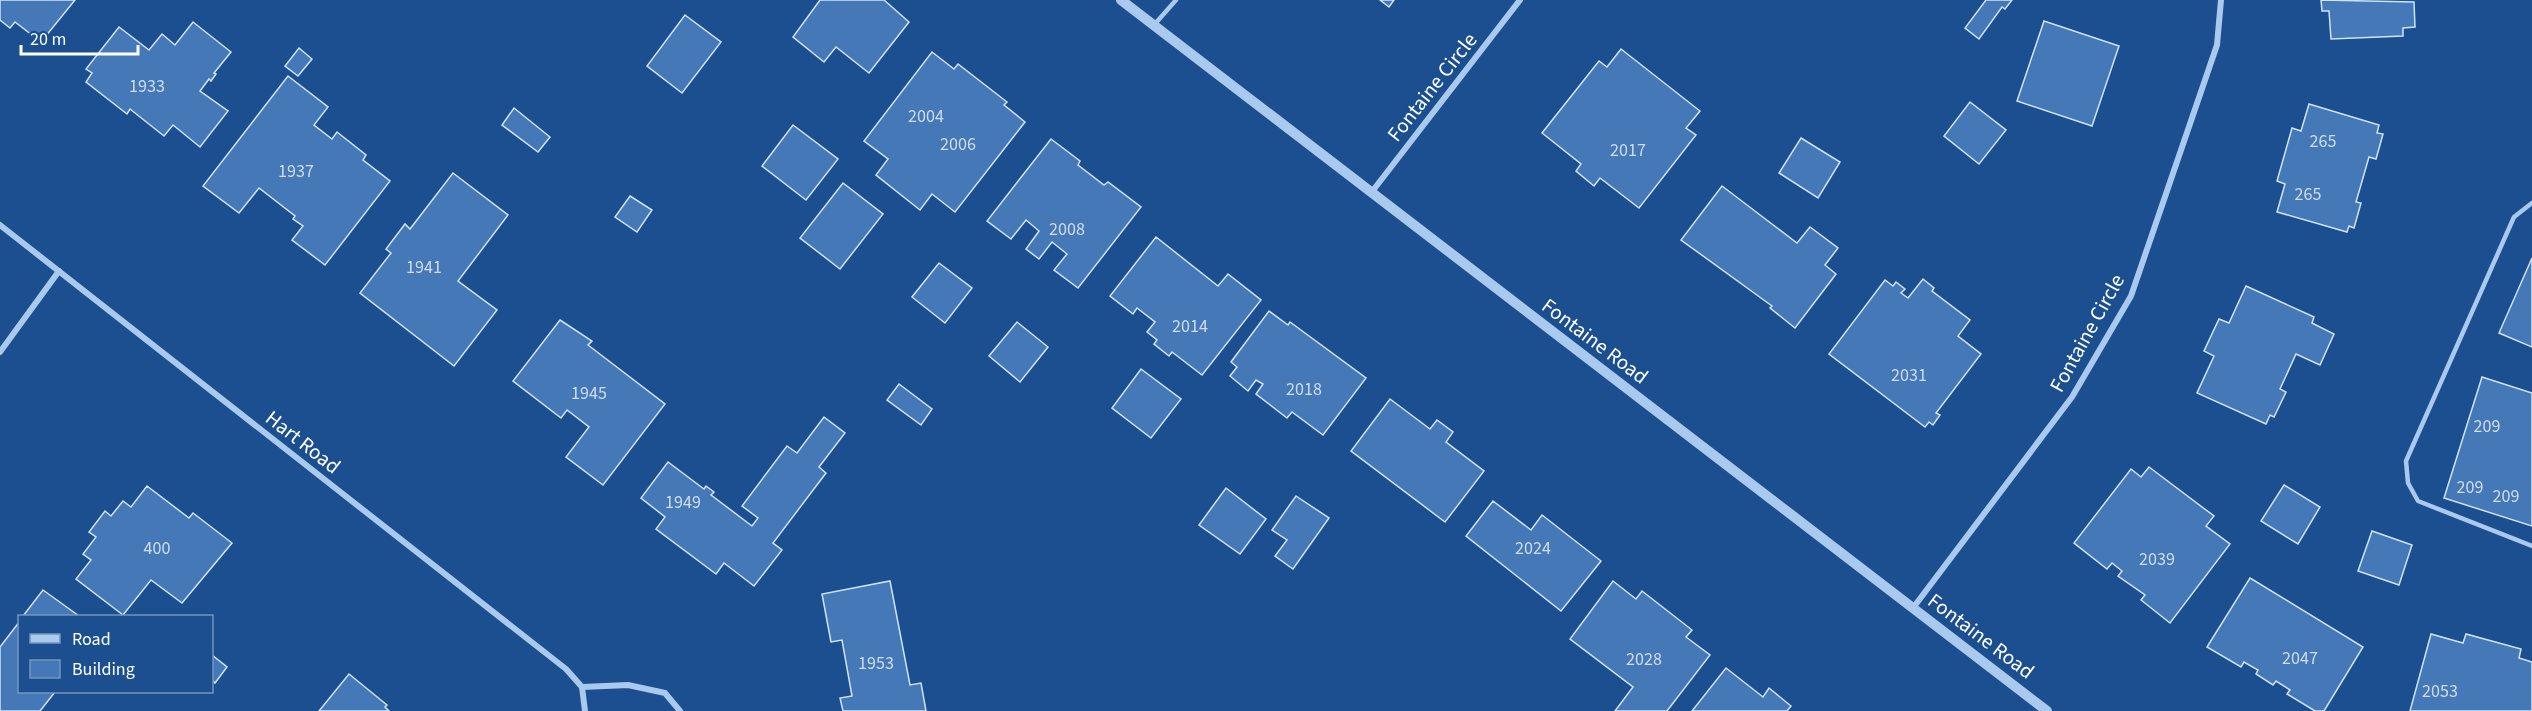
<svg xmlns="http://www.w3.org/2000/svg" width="2532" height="711" viewBox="0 0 2532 711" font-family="'Source Sans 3',sans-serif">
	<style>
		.building { fill: #4478b7; stroke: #cfe3fa; stroke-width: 1.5 }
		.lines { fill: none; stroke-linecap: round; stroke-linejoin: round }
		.service { stroke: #a9c9ee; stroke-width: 4.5 }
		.minor { stroke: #a9c9ee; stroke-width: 6 }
		.tertiary { stroke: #a9c9ee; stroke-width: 10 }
		.labels { text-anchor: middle; stroke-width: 4.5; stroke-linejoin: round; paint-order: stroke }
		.number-label { font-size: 18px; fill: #d0dded }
		.street-label { font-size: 21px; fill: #fff; stroke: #1b4f8f }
	</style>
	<rect width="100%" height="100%" fill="#1b4f8f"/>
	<g class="building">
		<polygon points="0,0 75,0 41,42 15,22 10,28 0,20"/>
		<polygon points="820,0 884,0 909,22 869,73 836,47 824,62 793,37"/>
		<polygon points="1380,0 1394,0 1389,7"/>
		<polygon points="1986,0 2012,0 2005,9 2002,7 1979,39 1965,28"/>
		<polygon points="2321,0 2414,2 2415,27 2403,28 2403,36 2331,39 2329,11 2322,11"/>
		<polygon points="685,15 721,42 682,93 647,66"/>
		<polygon points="2044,21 2119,46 2092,126 2017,101"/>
		<polygon points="193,22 231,52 214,73 216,74 211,81 209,79 200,91 228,111 200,147 173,125 164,136 130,109 127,114 86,82 92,73 86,69 119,27 149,50 162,34 175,45"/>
		<polygon points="299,48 312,59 298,76 285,66"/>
		<polygon points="1621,49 1700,111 1686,128 1696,135 1639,208 1600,178 1594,186 1576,171 1581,164 1542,133 1599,61 1607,67"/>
		<polygon points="932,52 954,69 958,64 1007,102 1004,105 1025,122 955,212 932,194 920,210 876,175 888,159 864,141"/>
		<polygon points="288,76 328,107 314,125 332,139 337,132 366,155 363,160 390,181 325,265 292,240 303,226 293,219 295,216 259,188 239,213 203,186"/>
		<polygon points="1970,102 2006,130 1979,164 1944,136"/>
		<polygon points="2309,104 2379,125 2377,133 2383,134 2376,159 2369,157 2356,202 2361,203 2354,228 2349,226 2347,232 2277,212 2285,184 2277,181 2292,128 2301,131"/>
		<polygon points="514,108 550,137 538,152 502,125"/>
		<polygon points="793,125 838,159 806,200 762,166"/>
		<polygon points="1801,138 1840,162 1818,198 1779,173"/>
		<polygon points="1051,139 1080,161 1078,165 1104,185 1108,182 1141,207 1078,288 1054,270 1067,254 1052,242 1039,259 1026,249 1039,231 1026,220 1011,239 987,221"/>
		<polygon points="453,173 508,215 458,281 497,310 454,366 360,293 391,253 386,249 405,224 410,229"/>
		<polygon points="843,183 883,214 840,269 800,238"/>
		<polygon points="1722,186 1797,243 1810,227 1838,248 1825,265 1836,274 1795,328 1770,308 1772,306 1681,240"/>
		<polygon points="630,196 652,210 637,232 615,217"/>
		<polygon points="1156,237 1218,286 1228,274 1261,300 1202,375 1172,352 1169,356 1154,344 1157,340 1147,332 1155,322 1137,308 1133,314 1110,296"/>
		<polygon points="2532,258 2532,347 2499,333"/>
		<polygon points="939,263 972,288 945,323 912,297"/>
		<polygon points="1923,279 1934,288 1932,291 1970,320 1958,336 1981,354 1936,413 1940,415 1933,425 1929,422 1925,427 1829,354 1885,280 1893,286 1896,282 1905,289 1901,293 1908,298"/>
		<polygon points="2246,286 2314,317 2312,323 2334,334 2320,365 2296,354 2280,389 2286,392 2274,417 2270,415 2266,424 2197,393 2214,356 2204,351 2219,319 2229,323"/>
		<polygon points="1269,311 1288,325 1290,322 1366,378 1323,435 1292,412 1287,418 1256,394 1263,384 1256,380 1248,391 1230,376 1237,367 1231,362"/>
		<polygon points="560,320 592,341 588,345 665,404 603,485 566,457 589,427 567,410 561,418 513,381"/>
		<polygon points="1017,322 1048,347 1020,382 989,356"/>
		<polygon points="1141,369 1181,399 1151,438 1112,408"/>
		<polygon points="2482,377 2532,393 2532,526 2444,498"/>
		<polygon points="899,384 932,409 921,425 887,400"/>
		<polygon points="1390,399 1430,429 1437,420 1453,432 1446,442 1484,471 1445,522 1351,451"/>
		<polygon points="824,417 845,433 819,467 826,473 773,543 782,550 754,586 724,563 716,574 656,529 665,517 641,498 668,462 704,489 706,486 714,492 711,495 752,526 758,518 742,506 787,446 797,453"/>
		<polygon points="2149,467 2214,516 2206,526 2230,544 2170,623 2141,600 2145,595 2118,576 2122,571 2112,563 2107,569 2074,543 2131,469 2141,477"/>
		<polygon points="2284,485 2320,507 2298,544 2261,521"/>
		<polygon points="147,486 189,518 193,513 232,543 182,603 151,580 123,615 76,579 91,560 83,554 96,537 89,532 105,511 111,516 123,501 131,507"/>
		<polygon points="1226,488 1266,519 1240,554 1199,525"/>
		<polygon points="1296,496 1329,518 1293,569 1275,556 1287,540 1272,530"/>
		<polygon points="1493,501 1531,530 1542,515 1601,561 1561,611 1466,536"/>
		<polygon points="2372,531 2412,545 2399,585 2358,571"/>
		<polygon points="2250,578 2363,647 2324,711 2315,711 2287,694 2290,690 2276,681 2273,685 2256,674 2258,670 2244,662 2241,667 2207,647"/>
		<polygon points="890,581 910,685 921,683 926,711 843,711 840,698 852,696 842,640 831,642 822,594"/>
		<polygon points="1613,581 1636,599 1642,591 1692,630 1686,637 1710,655 1667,711 1615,711 1633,687 1570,639"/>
		<polygon points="43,590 79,616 23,616"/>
		<polygon points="20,621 20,692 55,692 40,711 0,711 0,647"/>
		<polygon points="2431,634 2463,643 2466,634 2521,649 2519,658 2532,662 2532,711 2410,711"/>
		<polygon points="212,655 227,667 215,683 212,680"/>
		<polygon points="1726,668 1763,697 1769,688 1791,706 1787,711 1692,711"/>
		<polygon points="349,674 387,705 385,707 389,711 319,711"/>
	</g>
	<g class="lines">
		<g class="service">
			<polyline points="1154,25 1176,0"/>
			<polyline points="2532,203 2514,217 2406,461 2408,483 2418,501 2532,546"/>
		</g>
		<g class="minor">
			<polyline points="1371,193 1520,0"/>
			<polyline points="0,225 566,669 582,687 585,711"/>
			<polyline points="0,352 59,271"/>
			<polyline points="1913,608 2072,397 2131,296 2217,45 2221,0"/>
			<polyline points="582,687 628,685 665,693 680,711"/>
		</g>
		<polyline class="tertiary" points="1121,0 2047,711"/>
	</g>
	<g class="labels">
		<g class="number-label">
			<text x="147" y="92">1933</text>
			<text x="926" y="122">2004</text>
			<text x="2323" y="147">265</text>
			<text x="958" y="150">2006</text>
			<text x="1628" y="156">2017</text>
			<text x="296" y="177">1937</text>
			<text x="2308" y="200">265</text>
			<text x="1067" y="235">2008</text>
			<text x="424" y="273">1941</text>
			<text x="1190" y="332">2014</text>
			<text x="1909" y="381">2031</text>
			<text x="1304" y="395">2018</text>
			<text x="589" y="399">1945</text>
			<text x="2487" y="432">209</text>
			<text x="2470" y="493">209</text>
			<text x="2506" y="502">209</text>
			<text x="683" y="508">1949</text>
			<text x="157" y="554">400</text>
			<text x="1533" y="554">2024</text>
			<text x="2157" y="565">2039</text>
			<text x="2300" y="664">2047</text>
			<text x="1644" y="665">2028</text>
			<text x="876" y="669">1953</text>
			<text x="2440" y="697">2053</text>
		</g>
		<g class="street-label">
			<text transform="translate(1432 87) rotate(-52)" y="7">Fontaine Circle</text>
			<text transform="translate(2087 333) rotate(-61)" y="7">Fontaine Circle</text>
			<text transform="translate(1595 341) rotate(37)" y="7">Fontaine Road</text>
			<text transform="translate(303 442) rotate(38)" y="7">Hart Road</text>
			<text transform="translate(1981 636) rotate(37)" y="7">Fontaine Road</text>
		</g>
	</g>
	<rect x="18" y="615" width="195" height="78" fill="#1b4f8f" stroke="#7695bc" stroke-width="1.5"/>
	<rect x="30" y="634" width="30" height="9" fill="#a9c9ee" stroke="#7695bc" stroke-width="1.5"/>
	<text x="72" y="645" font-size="18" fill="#ffffff">Road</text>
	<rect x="30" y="660" width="30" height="18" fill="#4478b7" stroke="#7695bc" stroke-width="1.5"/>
	<text x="72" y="675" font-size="18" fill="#ffffff">Building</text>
	<path d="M21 45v9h117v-9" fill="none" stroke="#ffffff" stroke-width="3"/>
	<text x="30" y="45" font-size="18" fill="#ffffff" stroke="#1b4f8f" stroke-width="4.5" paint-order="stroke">20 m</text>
</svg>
